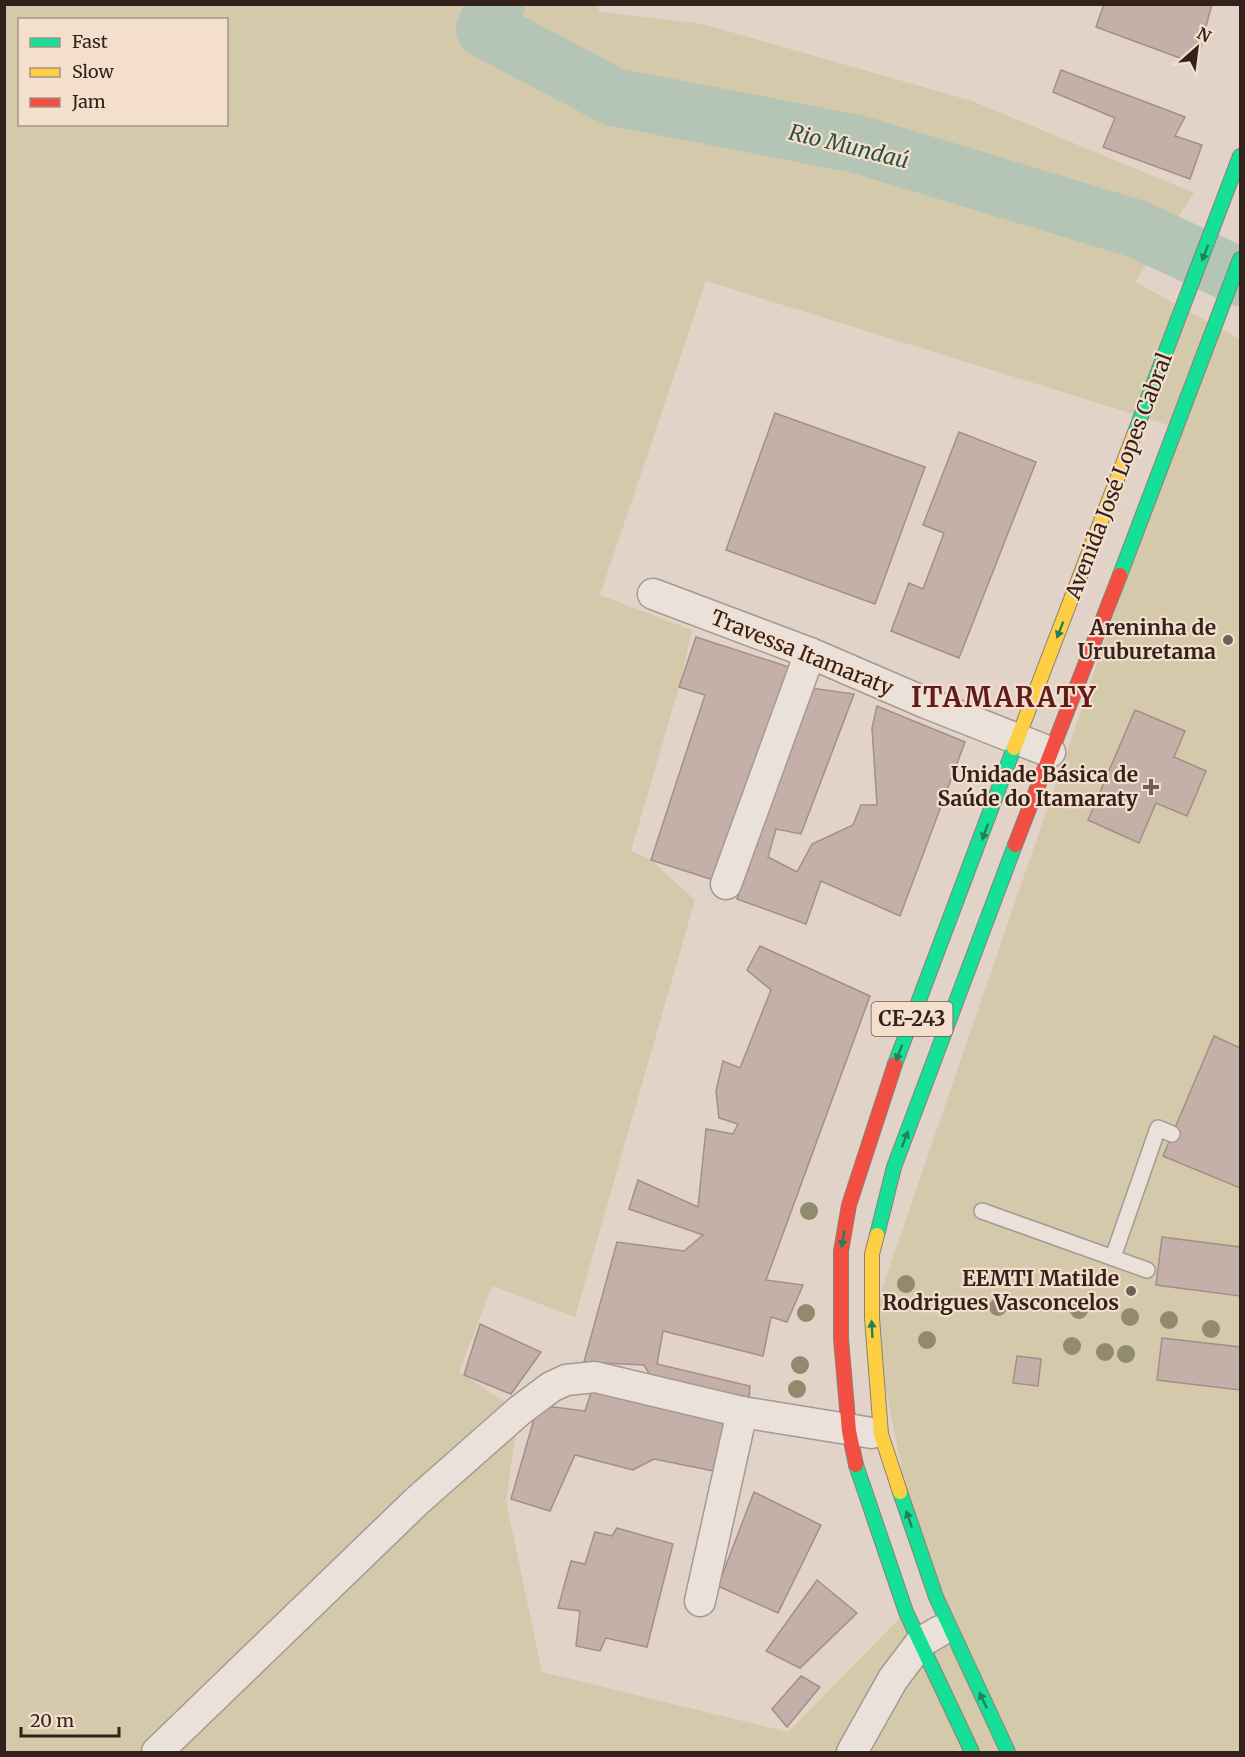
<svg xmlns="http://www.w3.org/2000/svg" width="1245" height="1757" viewBox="0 0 1245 1757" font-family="Merriweather,serif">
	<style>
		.green { fill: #d4c9aa; fill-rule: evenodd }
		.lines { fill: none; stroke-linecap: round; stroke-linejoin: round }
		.river { stroke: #b4c4b5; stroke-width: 58 }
		.building { fill: #c5b0a9; stroke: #a18f88; stroke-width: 1.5 }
		.lane-casing { stroke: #a69992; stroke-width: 18 }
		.street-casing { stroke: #a69992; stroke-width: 33 }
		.fast-casing { stroke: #8b7f78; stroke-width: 16 }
		.slow-casing { stroke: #8b7f78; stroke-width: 16 }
		.jam-casing { stroke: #8b7f78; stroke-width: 16 }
		.lane { stroke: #e9e1da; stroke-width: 15 }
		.street { stroke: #e9e1da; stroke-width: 30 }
		.fast { stroke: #16e098; stroke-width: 14 }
		.slow { stroke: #ffcf43; stroke-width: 14 }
		.jam { stroke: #f24e42; stroke-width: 14 }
		.tree { fill: #918a6d }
		.oneway { fill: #24805a }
		.poi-dot { fill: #705f58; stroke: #f4decc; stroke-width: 2 }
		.labels { text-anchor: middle; stroke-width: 4.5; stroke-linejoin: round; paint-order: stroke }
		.shield { fill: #f4decc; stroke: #6d5a50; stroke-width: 1.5 }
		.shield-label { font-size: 20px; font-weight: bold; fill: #33211b }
		.street-label { font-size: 21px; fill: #33211b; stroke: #f4decc }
		.poi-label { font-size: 21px; font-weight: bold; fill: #33211b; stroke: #f4decc; text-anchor: end }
		.water-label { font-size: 22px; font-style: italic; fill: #2b5246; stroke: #f4decc }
		.district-label { font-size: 27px; font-weight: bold; letter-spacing: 1.5px; fill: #5e1c1f; stroke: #f4decc }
	</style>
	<rect width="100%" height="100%" fill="#e2d3c8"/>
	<path class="green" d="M5 5H597L600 12 703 24 972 101 1194 193 1135 282 1240 339V1752H5ZM20 20H226V124H20ZM706 281 1178 428 872 1318 915 1537 962 1658 906 1612 788 1732 542 1672 506 1501 519 1411 459 1372 492 1286 575 1317 695 900 651 860 631 851 679 687 692 630 600 595Z"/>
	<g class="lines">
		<polyline class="river" points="496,4 485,29 614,97 857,144 1137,229 1240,277"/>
	</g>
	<g class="building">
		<polygon points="1104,4 1212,4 1196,64 1096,27"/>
		<polygon points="1061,70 1185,117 1175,136 1202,145 1190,179 1103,147 1115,118 1053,92"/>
		<polygon points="775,413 925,467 875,604 726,550"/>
		<polygon points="959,432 1036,462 959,658 891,631 909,583 923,589 944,533 923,525"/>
		<polygon points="696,637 795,669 726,884 651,860 705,695 679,687"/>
		<polygon points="811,688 854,694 801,834 776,829 768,857 797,872 812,844 853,825 861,805 877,805 872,728 877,706 965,742 900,916 821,881 806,924 737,899"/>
		<polygon points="1135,710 1185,731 1174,757 1206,771 1187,816 1156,803 1139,843 1088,820"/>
		<polygon points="760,946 870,996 766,1280 803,1285 787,1322 771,1317 763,1356 663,1331 657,1364 750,1386 749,1399 650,1375 644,1365 584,1362 617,1242 684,1251 703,1235 629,1209 638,1180 698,1207 706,1129 733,1134 738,1124 719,1118 716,1091 723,1061 740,1068 771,990 747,970"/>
		<polygon points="1214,1036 1240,1048 1240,1188 1163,1156"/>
		<polygon points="1162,1237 1240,1247 1240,1296 1156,1285"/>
		<polygon points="480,1324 541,1352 511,1394 464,1375"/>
		<polygon points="1162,1338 1240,1347 1240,1390 1157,1380"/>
		<polygon points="1017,1356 1041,1359 1038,1386 1013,1383"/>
		<polygon points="593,1387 725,1418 714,1471 654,1459 633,1470 575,1455 550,1511 511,1499 538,1405 585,1411"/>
		<polygon points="754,1492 821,1525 778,1613 718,1586"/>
		<polygon points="617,1528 673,1544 647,1647 606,1638 600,1651 576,1646 580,1611 558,1608 571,1561 585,1564 595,1532 612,1536"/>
		<polygon points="817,1580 857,1613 800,1668 766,1651"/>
		<polygon points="801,1676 820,1687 787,1727 772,1709"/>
	</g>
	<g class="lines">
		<g class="lane-casing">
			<g id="lane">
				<polyline points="982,1211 1147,1270"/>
				<polyline points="1113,1257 1158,1128 1172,1134"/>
			</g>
		</g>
		<g class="street-casing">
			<g id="street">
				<polyline points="653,594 810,653 926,703 1050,752"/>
				<polyline points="726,884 810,653"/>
				<polyline points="700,1601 742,1412"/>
				<polyline points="157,1752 417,1501 519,1411 551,1387 566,1380 595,1377 742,1412 872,1433"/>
				<polyline points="852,1752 893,1679 921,1642 940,1631"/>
			</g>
		</g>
		<g class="fast-casing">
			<g id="fast">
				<polyline points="1134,435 1240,156"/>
				<polyline points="1120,575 1240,259"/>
				<polyline points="895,1064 1014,748"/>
				<polyline points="877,1235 894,1167 1015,845"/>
				<polyline points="856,1465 906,1612 972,1752"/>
				<polyline points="900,1492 936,1597 1008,1752"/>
			</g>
		</g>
		<g class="slow-casing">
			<g id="slow">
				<polyline points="1014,748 1134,435"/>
				<polyline points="877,1235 872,1254 872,1318 881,1434 900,1492"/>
			</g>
		</g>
		<g class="jam-casing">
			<g id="jam">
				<polyline points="1015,845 1120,575"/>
				<polyline points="856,1465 849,1431 841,1339 841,1251 849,1205 895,1064"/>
			</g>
		</g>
		<use href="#lane" class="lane"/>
		<use href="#street" class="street"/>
		<use href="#fast" class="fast"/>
		<use href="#slow" class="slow"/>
		<use href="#jam" class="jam"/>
	</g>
	<g class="tree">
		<circle cx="809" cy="1211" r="9"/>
		<circle cx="906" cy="1284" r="9"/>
		<circle cx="998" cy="1307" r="9"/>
		<circle cx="1079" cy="1310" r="9"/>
		<circle cx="806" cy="1313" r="9"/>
		<circle cx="1130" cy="1317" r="9"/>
		<circle cx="1169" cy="1320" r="9"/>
		<circle cx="1211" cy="1329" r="9"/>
		<circle cx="927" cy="1340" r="9"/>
		<circle cx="1072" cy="1346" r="9"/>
		<circle cx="1105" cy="1352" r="9"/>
		<circle cx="1126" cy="1354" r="9"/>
		<circle cx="800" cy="1365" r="9"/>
		<circle cx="797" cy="1389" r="9"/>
	</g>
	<defs><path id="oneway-solid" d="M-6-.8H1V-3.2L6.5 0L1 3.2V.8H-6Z" transform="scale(1.5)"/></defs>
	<g class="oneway">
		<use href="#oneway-solid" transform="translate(1205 253) rotate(111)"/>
		<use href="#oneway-solid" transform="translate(1060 630) rotate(111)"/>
		<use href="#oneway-solid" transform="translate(985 832) rotate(110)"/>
		<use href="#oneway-solid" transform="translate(899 1053) rotate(111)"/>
		<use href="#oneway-solid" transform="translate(905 1139) rotate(-69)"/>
		<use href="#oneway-solid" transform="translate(843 1239) rotate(100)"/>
		<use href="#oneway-solid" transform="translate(872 1329) rotate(-93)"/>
		<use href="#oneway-solid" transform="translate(909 1519) rotate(-109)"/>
		<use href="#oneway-solid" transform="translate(983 1700) rotate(-115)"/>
	</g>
	<g class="poi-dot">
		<circle cx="1228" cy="640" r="6"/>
		<path d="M1148 778h6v6h6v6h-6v6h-6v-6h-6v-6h6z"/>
		<circle cx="1131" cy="1291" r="6"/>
	</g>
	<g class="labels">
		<rect class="shield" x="871.5" y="1002" width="81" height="34" rx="4.5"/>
		<g class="shield-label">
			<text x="912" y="1026">CE-243</text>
		</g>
		<g class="street-label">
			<text transform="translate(1119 476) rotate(-69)" y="7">Avenida José Lopes Cabral</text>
			<text transform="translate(802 653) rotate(22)" y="7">Travessa Itamaraty</text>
		</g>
		<g class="poi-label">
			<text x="1216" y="635">Areninha de<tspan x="1216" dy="24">Uruburetama</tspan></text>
			<text x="1138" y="782">Unidade Básica de<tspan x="1138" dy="24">Saúde do Itamaraty</tspan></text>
			<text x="1119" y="1286">EEMTI Matilde<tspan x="1119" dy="24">Rodrigues Vasconcelos</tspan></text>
		</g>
		<g class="water-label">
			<text transform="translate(849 146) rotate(14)" y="8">Rio Mundaú</text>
		</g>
		<g class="district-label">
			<text x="1004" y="707">ITAMARATY</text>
		</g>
	</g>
	<rect width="1245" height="1757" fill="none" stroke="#33211b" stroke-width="12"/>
	<rect x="18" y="18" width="210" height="108" fill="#f4decc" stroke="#a79285" stroke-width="1.5"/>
	<rect x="30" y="38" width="30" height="9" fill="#16e098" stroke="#a79285" stroke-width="1.5"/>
	<text x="72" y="48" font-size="18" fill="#33211b">Fast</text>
	<rect x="30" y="68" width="30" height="9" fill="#ffcf43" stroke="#a79285" stroke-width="1.5"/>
	<text x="72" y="78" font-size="18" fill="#33211b">Slow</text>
	<rect x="30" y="98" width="30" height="9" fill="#f24e42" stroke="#a79285" stroke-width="1.5"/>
	<text x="72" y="108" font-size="18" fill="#33211b">Jam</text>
	<g transform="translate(1197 48) rotate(28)" stroke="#f4decc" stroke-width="4.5" paint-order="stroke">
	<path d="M0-4.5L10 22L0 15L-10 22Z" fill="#33211b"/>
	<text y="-9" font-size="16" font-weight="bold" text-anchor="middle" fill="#33211b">N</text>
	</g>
	<path d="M21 1727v9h98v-9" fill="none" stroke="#33211b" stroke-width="3"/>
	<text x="30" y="1727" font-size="18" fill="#33211b" stroke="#f4decc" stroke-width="4.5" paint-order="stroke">20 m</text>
</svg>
